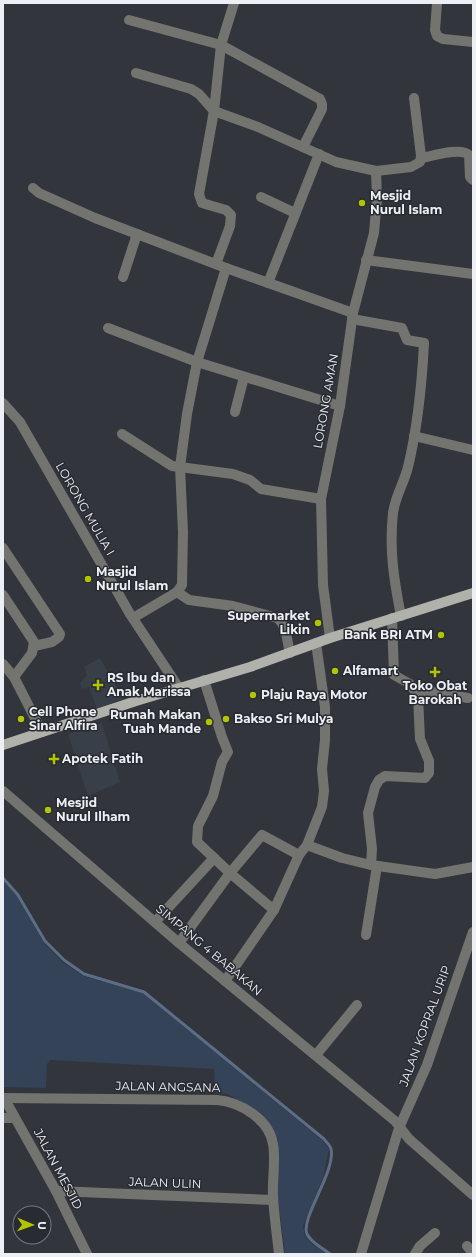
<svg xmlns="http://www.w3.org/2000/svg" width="476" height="1257" viewBox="0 0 476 1257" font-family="Montserrat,sans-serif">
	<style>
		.built { fill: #383f49 }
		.green { fill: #344358 }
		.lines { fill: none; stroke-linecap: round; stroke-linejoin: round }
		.stream { stroke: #5c6e87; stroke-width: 3 }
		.minor { stroke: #737470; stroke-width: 10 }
		.major { stroke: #afb1aa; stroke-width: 10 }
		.poi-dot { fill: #b1c500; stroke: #282b31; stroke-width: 1.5 }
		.labels { text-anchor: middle; stroke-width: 3; stroke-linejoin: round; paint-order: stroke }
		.poi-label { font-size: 12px; font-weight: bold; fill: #eceff3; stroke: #282b31; text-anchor: start }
		.street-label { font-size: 12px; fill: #eceff3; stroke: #282b31 }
	</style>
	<rect width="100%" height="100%" fill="#32353b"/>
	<g class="built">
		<polygon points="100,658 123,699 97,709 89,687 82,689 80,683 87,675 84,667"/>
		<polygon points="102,723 120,782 88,796 68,734"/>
	</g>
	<path class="green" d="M3 881 17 896 44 943 62 962 83 976 143 993 322 1140 329 1149 323 1178 303 1226 305 1236 311 1243 327 1254H285L276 1182 278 1140C273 1125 242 1100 227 1094 224 1093 220 1094 217 1093L215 1089 214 1069 50 1060 47 1064 46 1088 3 1087Z"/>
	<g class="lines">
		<path class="stream" d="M3 878 18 895 45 941 64 960 84 974 144 992 324 1139C326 1142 330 1145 331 1149 336 1171 300 1219 307 1234 311 1243 323 1248 330 1254"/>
		<g class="minor">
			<polyline points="437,3 435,30 437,36 443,39 473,42"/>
			<polyline points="129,20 221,45 320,99 322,104 322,109 303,147"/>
			<polyline points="136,73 191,89 199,94 214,111 258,127 336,162 376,171 411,167 420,162 421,156 414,98"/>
			<path d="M421 158C432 156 461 147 469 155L470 177 473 180"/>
			<polyline points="33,188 39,193 95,218 226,268 353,313"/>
			<polyline points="261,197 295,213"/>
			<polyline points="366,260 473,274"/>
			<polyline points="216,264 230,226 231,215 226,210 202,203 199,194 214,111 221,45 234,3"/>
			<polyline points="123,277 137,234"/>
			<polyline points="268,283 319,154"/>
			<path d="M352 319 402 328 407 340 424 343C422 382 417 430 408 467 404 483 395 497 393 513 389 550 394 580 401 616"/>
			<polyline points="108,328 197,362 340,406"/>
			<polyline points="3,403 20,422 130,614 179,688"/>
			<polyline points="235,412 244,377"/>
			<polyline points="122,434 172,466 233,474 250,480 261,489 321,499"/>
			<polyline points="414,436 473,450"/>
			<polyline points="3,548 60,634 59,637 52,642 34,646"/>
			<path d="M177 592 189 600 233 606 277 618C287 625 287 642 290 653"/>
			<polyline points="3,595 34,642 32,653 14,677 42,732"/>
			<polyline points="133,618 177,592 182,585 183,532 180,467 187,414 197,362 226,268"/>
			<polyline points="330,638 323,585 321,499 340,406 353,313 374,233 377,198 376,171"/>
			<polyline points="3,664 14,677"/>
			<polyline points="204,680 222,737 228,752 222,762 213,796 198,826 197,842 230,873 274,910"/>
			<polyline points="414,689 468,698"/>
			<polyline points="3,791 179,943 395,1121 409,1139 473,1195"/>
			<polyline points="307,845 342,858 371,865 435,874 473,867"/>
			<polyline points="371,865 372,849 368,813 375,787 379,780 385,776 425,778 429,773 429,761 420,739 418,696 410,684 394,675 392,618"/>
			<polyline points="155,922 214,858"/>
			<polyline points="366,935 377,866"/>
			<polyline points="179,943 230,873 262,835 299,855"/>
			<polyline points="225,981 274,910 299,855 307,845 322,807 324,791 322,769 325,740 325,707 316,643"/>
			<polyline points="316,1055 357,1005"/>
			<path d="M3 1098 217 1100C240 1102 269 1119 273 1144 276 1161 272 1179 273 1196 274 1215 277 1235 279 1254"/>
			<polyline points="4,1098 56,1191 87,1254"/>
			<polyline points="3,1118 15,1118"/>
			<polyline points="56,1191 273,1200"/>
			<polyline points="467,1246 473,1253"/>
			<polyline points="361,1254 399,1128 427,1065 473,932"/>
			<polyline points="415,1254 420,1246 435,1233"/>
		</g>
		<polyline class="major" points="3,745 136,701 250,667 330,638 473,593"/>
	</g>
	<g class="poi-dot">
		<circle cx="362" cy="203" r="4"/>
		<circle cx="88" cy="579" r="4"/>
		<circle cx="318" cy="623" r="4"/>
		<circle cx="441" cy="635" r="4"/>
		<circle cx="335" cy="671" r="4"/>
		<path d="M433 666h4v4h4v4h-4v4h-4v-4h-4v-4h4z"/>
		<path d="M96 679h4v4h4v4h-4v4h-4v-4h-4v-4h4z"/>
		<circle cx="253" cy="695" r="4"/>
		<circle cx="21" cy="719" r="4"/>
		<circle cx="226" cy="719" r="4"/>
		<circle cx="209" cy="722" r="4"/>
		<path d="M52 753h4v4h4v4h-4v4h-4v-4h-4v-4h4z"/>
		<circle cx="48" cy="810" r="4"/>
	</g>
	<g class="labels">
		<g class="poi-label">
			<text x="370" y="200">Mesjid<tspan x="370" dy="14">Nurul Islam</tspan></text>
			<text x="96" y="576">Masjid<tspan x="96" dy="14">Nurul Islam</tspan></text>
			<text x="310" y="620" text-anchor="end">Supermarket<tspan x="310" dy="14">Likin</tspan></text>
			<text x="433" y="639" text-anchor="end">Bank BRI ATM</text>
			<text x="343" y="675">Alfamart</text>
			<text x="107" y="682">RS Ibu dan<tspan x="107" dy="14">Anak Marissa</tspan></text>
			<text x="435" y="690" text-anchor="middle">Toko Obat<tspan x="435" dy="14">Barokah</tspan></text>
			<text x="261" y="699">Plaju Raya Motor</text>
			<text x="29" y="716">Cell Phone<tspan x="29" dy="14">Sinar Alfira</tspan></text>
			<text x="201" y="719" text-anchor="end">Rumah Makan<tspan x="201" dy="14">Tuah Mande</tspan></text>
			<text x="234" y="723">Bakso Sri Mulya</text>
			<text x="62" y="763">Apotek Fatih</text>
			<text x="56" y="807">Mesjid<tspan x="56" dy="14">Nurul Ilham</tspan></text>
		</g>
		<g class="street-label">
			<text transform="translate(326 401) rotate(-80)" y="4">LORONG AMAN</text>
			<text transform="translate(85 509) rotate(60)" y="4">LORONG MULIA I</text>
			<text transform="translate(209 950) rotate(40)" y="4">SIMPANG 4 BABAKAN</text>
			<text transform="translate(425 1026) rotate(-70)" y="4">JALAN KOPRAL URIP</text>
			<text transform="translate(168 1087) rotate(1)" y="4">JALAN ANGSANA</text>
			<text transform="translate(58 1169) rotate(62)" y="4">JALAN MESJID</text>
			<text transform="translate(165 1183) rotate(2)" y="4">JALAN ULIN</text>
		</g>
	</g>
	<rect width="476" height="1257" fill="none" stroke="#eceff3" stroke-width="8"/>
	<g transform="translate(32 1225) rotate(92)"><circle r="19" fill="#282b31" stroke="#76797f"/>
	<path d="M0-3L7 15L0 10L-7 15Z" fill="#b1c500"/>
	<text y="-6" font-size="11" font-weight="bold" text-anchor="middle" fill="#eceff3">U</text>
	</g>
</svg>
